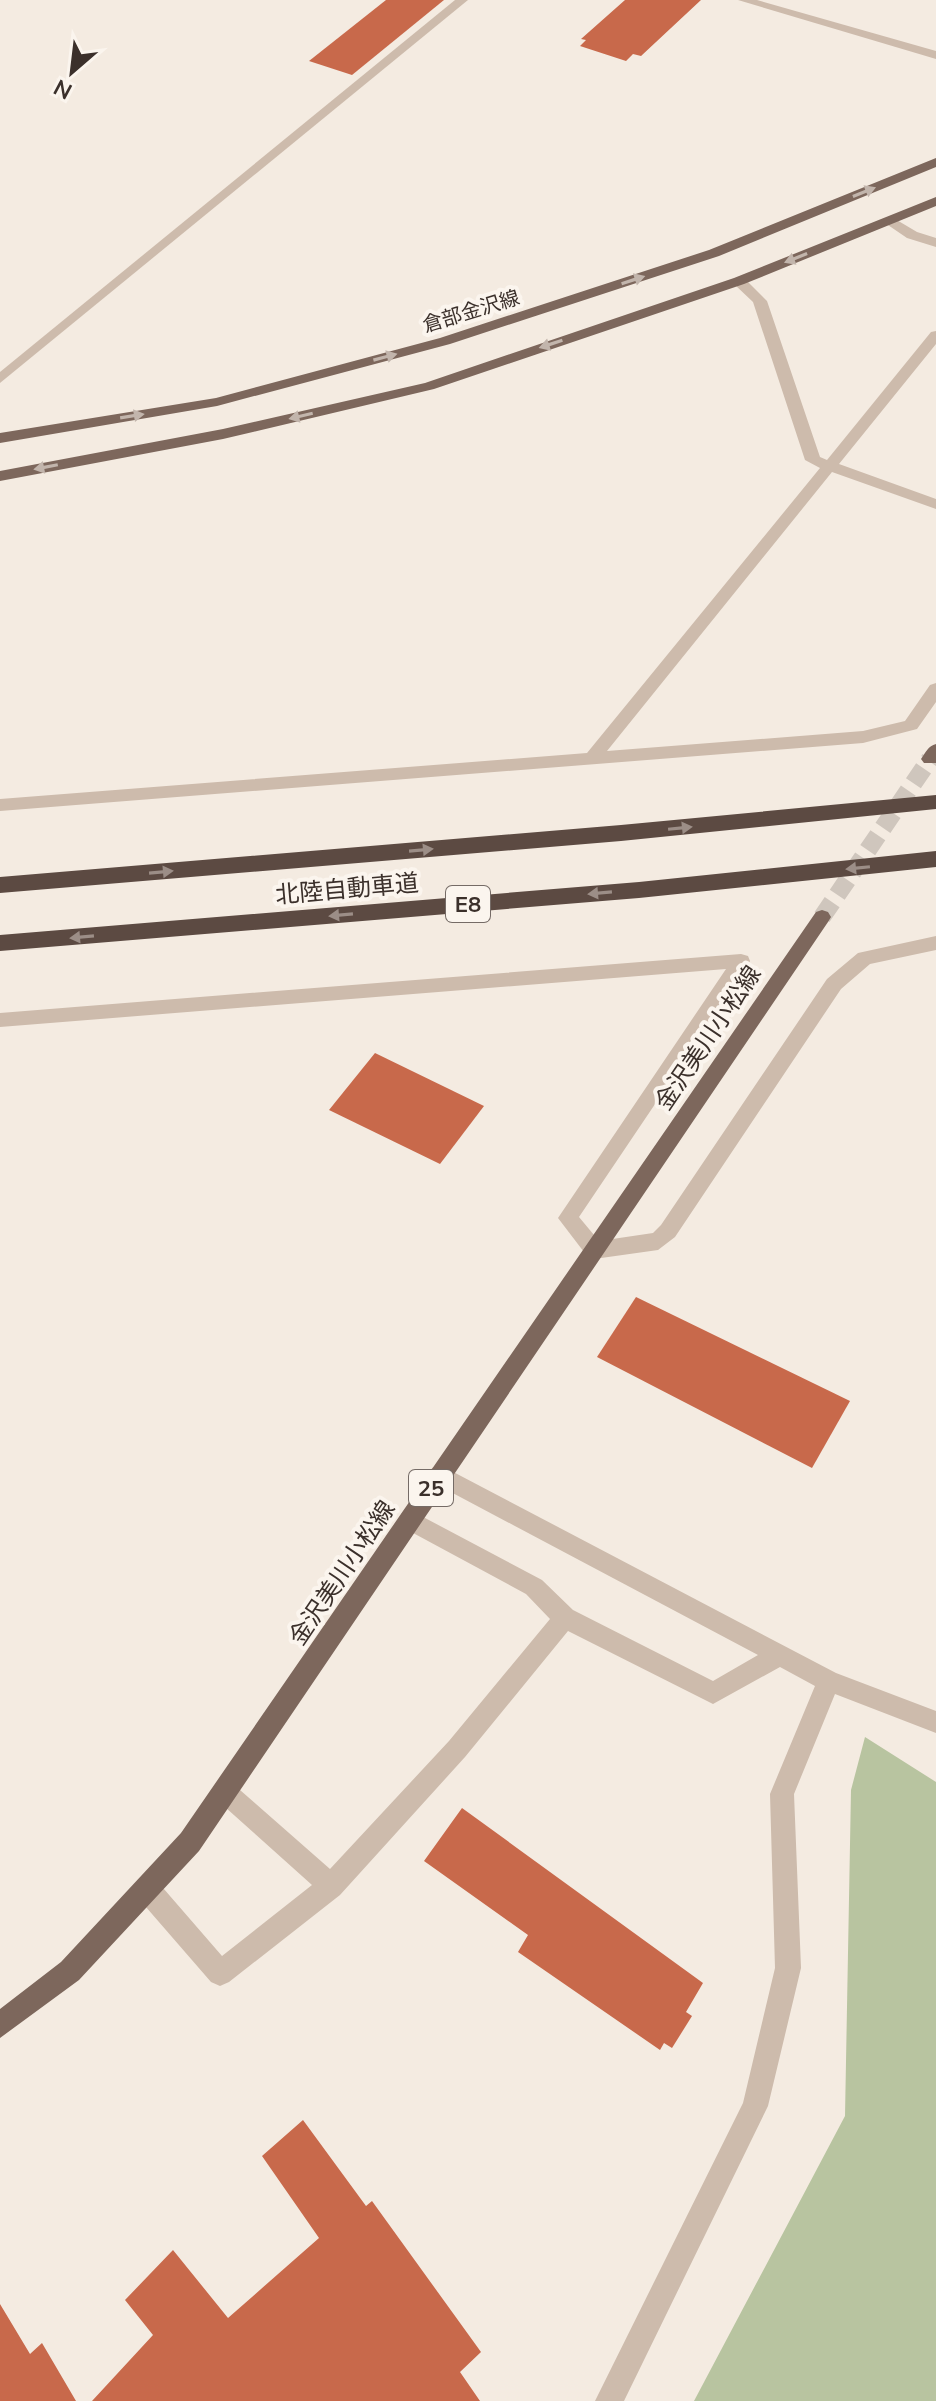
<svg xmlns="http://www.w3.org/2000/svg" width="936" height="2401" viewBox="0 0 936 2401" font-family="Mulish,'Noto Sans JP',sans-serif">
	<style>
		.green { fill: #b8c4a0 }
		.building { fill: #c8694b }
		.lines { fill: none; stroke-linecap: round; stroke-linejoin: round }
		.major-tunnel { stroke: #cfc6bd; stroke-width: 18; stroke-dasharray: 18 9; stroke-linecap: butt }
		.minor { fill: #cdbbac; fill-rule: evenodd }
		.major { fill: #7d675c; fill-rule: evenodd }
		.highway { fill: #5c4a42; fill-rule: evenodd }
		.oneway { fill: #c2b5ac }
		.oneway2 { fill: #9c8e87 }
		.labels { text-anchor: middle; stroke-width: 8; stroke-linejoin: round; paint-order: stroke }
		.far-street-label { font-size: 20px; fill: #3b302b; stroke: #fbf5ee }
		.shield { fill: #fbf5ee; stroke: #756b66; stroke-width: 2 }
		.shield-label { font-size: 22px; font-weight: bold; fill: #3b302b }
		.street-label { font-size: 24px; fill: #3b302b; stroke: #fbf5ee }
	</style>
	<rect width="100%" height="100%" fill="#f4ebe1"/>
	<polygon class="green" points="865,1737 936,1782 936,2401 694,2401 845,2116 851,1790"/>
	<g class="building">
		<polygon points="386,0 444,0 352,75 309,61"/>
		<polygon points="625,0 701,0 641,56 633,54 626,61 580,46 586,40 581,39"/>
		<polygon points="375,1053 484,1106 440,1164 329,1110"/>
		<polygon points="636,1297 850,1401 812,1468 597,1357"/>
		<polygon points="462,1808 703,1983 686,2012 692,2016 672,2048 664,2043 660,2050 518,1952 528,1935 424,1861"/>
		<polygon points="303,2120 366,2206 372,2201 481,2352 460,2372 480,2401 92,2401 153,2335 125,2300 173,2250 228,2318 319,2238 262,2156"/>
		<polygon points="0,2304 30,2354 42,2343 76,2401 0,2401"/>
	</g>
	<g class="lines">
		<polyline class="major-tunnel" points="822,917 930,759"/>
		<g class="minor">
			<polygon points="455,0 468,0 0,383 0,372"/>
			<polygon points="738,0 757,0 936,51 936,59"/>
			<polygon points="890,216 917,232 936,238 936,247 907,238 885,223 883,220"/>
			<polygon points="734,278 744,278 767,301 820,457 827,460 931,332 936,331 936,344 839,464 936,499 936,509 832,472 607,751 863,731 905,721 930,685 936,683 936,702 917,729 863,743 0,811 0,799 587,753 820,468 805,460 753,302 734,284"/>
			<polygon points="936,936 936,950 870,964 841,989 675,1237 658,1250 594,1259 587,1256 558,1218 726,969 0,1027 0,1013 741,954 748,956 750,961 748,966 579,1217 599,1241 653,1233 661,1225 827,979 858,953"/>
			<polygon points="440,1465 836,1673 936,1711 936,1733 835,1694 794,1794 801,1968 768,2106 624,2401 595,2401 743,2103 775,1968 770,1794 815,1686 780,1667 713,1704 568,1631 465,1757 340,1895 229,1982 220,1986 211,1982 139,1899 136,1890 139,1881 148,1878 157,1881 222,1956 312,1885 216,1799 212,1791 216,1783 224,1779 232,1783 330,1869 449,1741 550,1619 526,1594 402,1527 399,1520 402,1513 410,1510 542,1580 573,1610 713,1681 758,1655 432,1482 429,1475 432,1468"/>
		</g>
		<g class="major">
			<polygon points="936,158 936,167 719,256 450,344 217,406 0,443 0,433 216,398 440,338 709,250"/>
			<polygon points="936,197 936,206 744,284 434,389 223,439 0,481 0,471 223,429 425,383 734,278"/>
			<path d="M936 744V763H924L921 759C926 752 928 746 936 744Z"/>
			<polygon points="822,910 828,912 831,917 828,922 199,1851 79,1980 0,2038 0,2009 61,1962 181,1833 816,912"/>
		</g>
		<g class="highway">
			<polygon points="936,795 936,809 621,841 0,893 0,877 621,825"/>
			<polygon points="936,851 936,867 639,898 0,951 0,935 639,882"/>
		</g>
	</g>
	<defs><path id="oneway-solid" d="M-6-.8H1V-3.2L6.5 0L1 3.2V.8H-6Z" transform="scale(2)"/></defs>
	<g class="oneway">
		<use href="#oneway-solid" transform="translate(864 192) rotate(-22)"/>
		<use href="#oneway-solid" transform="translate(796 258) rotate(158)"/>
		<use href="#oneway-solid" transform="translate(633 280) rotate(-18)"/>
		<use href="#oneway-solid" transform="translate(551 344) rotate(162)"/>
		<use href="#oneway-solid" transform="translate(385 357) rotate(-15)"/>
		<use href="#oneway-solid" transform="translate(132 416) rotate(-9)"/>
		<use href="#oneway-solid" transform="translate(301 416) rotate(167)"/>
		<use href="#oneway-solid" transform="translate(46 467) rotate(169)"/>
	</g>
	<g class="oneway2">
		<use href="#oneway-solid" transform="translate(680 828) rotate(-6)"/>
		<use href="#oneway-solid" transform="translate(421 850) rotate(-5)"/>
		<use href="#oneway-solid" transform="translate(858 868) rotate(174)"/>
		<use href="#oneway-solid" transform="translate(161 872) rotate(-5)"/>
		<use href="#oneway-solid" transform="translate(600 893) rotate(175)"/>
		<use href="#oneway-solid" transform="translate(341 915) rotate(175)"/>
		<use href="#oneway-solid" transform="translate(82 937) rotate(175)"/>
	</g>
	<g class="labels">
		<g class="far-street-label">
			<text transform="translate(471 311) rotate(-17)" y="7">倉部金沢線</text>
		</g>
		<g class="shield">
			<rect x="446" y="886" width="44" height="36" rx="6"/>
			<rect x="409" y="1470" width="44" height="36" rx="6"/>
		</g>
		<g class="shield-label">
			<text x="468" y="912">E8</text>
			<text x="431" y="1496">25</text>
		</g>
		<g class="street-label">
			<text transform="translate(347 889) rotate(-5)" y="8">北陸自動車道</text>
			<text transform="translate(708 1038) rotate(-56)" y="8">金沢美川小松線</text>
			<text transform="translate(342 1573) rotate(-56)" y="8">金沢美川小松線</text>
		</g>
	</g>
	<g transform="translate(72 72) rotate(208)" stroke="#fbf5ee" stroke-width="6" paint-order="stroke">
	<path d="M0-6L14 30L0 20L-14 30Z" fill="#3b302b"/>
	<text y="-12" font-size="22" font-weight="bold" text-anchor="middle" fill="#3b302b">N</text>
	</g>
</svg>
